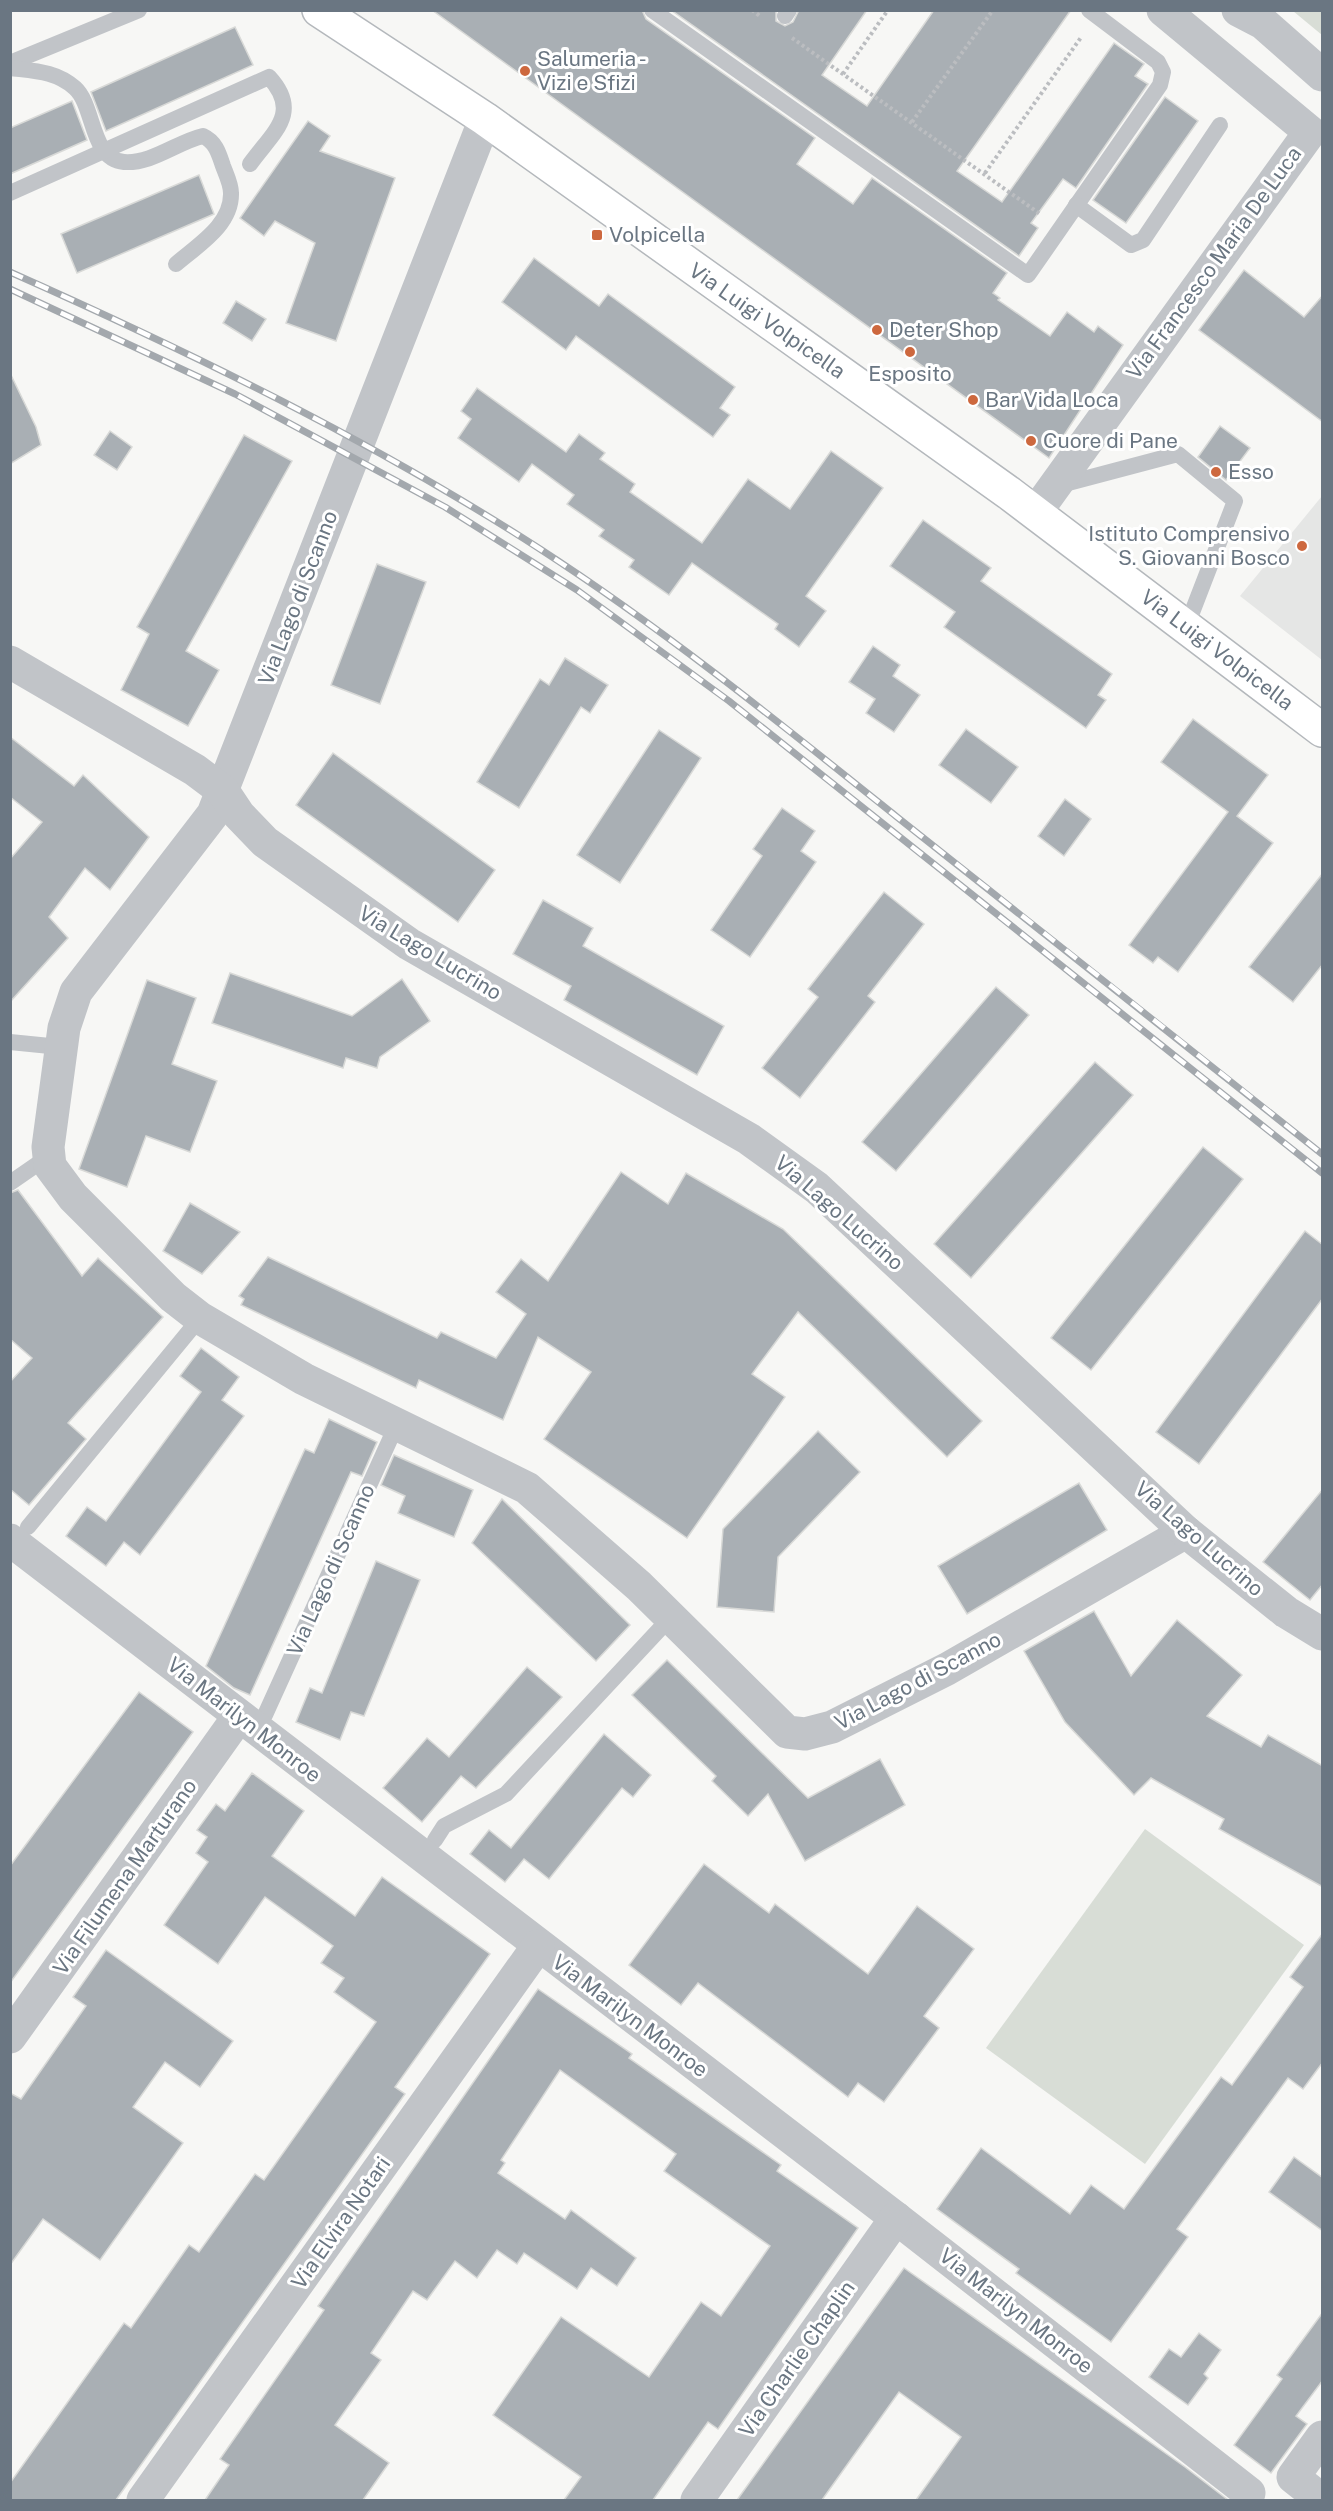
<svg xmlns="http://www.w3.org/2000/svg" width="1333" height="2511" viewBox="0 0 1333 2511" font-family="'Public Sans',sans-serif">
	<style>
		.built { fill: #e5e6e5 }
		.green { fill: #d8ddd6 }
		.building { fill: #a9afb4; stroke: #d8d9d7; stroke-width: 1.5 }
		.lines { fill: none; stroke-linecap: round; stroke-linejoin: round }
		.secondary-casing { stroke: #b4b8bc; stroke-width: 36 }
		.path { stroke: #bbbdc0; stroke-width: 4; stroke-dasharray: 3 3; stroke-linecap: butt }
		.lane { stroke: #c1c4c8; stroke-width: 16 }
		.street { stroke: #c1c4c8; stroke-width: 33 }
		.secondary { stroke: #fff; stroke-width: 33 }
		.rail-casing { stroke: #a3a8ad; stroke-width: 7 }
		.rail { stroke: #fff; stroke-width: 4.5; stroke-dasharray: 14; stroke-linecap: butt }
		.poi-dot { fill: #cd683e; stroke: #fff; stroke-width: 2 }
		.labels { text-anchor: middle; stroke-width: 6; stroke-linejoin: round; paint-order: stroke }
		.poi-label { font-size: 21px; fill: #6a7682; stroke: #fff; text-anchor: start }
		.street-label { font-size: 21px; fill: #6a7682; stroke: #fff }
	</style>
	<rect width="100%" height="100%" fill="#f7f7f5"/>
	<polygon class="built" points="1322,496 1322,660 1240,596"/>
	<g class="green">
		<polygon points="1293,11 1322,11 1322,35"/>
		<polygon points="1145,1829 1304,1945 1145,2164 986,2048"/>
	</g>
	<g class="building">
		<polygon points="432,10 642,10 646,19 815,138 797,164 853,204 872,178 1007,273 993,293 1000,298 998,300 1050,336 1067,312 1094,332 1098,326 1123,345 1049,458"/>
		<polygon points="671,10 776,10 776,21 785,26 793,22 799,10 867,10 822,75 867,106 934,10 1071,10 957,171 1002,202 1114,43 1144,64 1135,76 1148,84 1076,188 1063,179 1031,223 1038,228 1019,256"/>
		<polygon points="235,27 253,65 106,131 91,92"/>
		<polygon points="1165,97 1198,121 1126,223 1093,200"/>
		<polygon points="72,101 87,140 10,174 10,128"/>
		<polygon points="308,121 330,136 320,151 395,178 336,341 286,323 315,243 275,221 264,236 240,218"/>
		<polygon points="199,175 214,214 77,273 61,234"/>
		<polygon points="534,258 599,306 608,294 735,387 720,408 730,415 713,437 576,336 566,350 502,302"/>
		<polygon points="1244,270 1304,317 1323,295 1323,422 1199,330"/>
		<polygon points="236,301 266,319 252,341 223,323"/>
		<polygon points="10,373 36,427 41,445 10,464"/>
		<polygon points="477,388 566,452 579,434 605,453 600,459 635,484 630,492 702,543 748,479 790,509 831,451 883,488 806,596 826,611 799,647 775,629 778,624 692,563 669,595 629,567 634,560 599,536 604,530 567,504 574,495 532,464 519,482 458,438 471,419 461,411"/>
		<polygon points="1220,426 1250,448 1226,480 1198,457"/>
		<polygon points="110,431 132,447 117,470 94,455"/>
		<polygon points="244,435 292,461 186,651 219,670 188,726 121,690 149,634 137,627"/>
		<polygon points="923,520 991,568 981,581 1112,674 1098,695 1106,700 1086,728 944,627 955,612 890,566"/>
		<polygon points="377,564 426,582 380,704 331,685"/>
		<polygon points="873,646 900,665 893,676 920,695 894,732 866,713 875,699 849,682"/>
		<polygon points="565,658 608,685 590,713 581,707 519,808 477,782 540,679 549,685"/>
		<polygon points="1193,719 1268,775 1237,816 1273,843 1178,972 1158,957 1153,963 1129,945 1228,812 1161,762"/>
		<polygon points="966,729 1018,767 991,803 939,765"/>
		<polygon points="659,730 701,758 620,883 577,855"/>
		<polygon points="10,737 74,786 83,775 149,837 110,890 85,868 49,917 68,938 10,1002 10,859 42,822 10,797"/>
		<polygon points="333,753 495,870 458,922 296,805"/>
		<polygon points="1065,799 1091,819 1064,856 1038,836"/>
		<polygon points="782,808 815,831 801,851 816,862 750,957 711,930 762,856 753,849"/>
		<polygon points="1323,873 1323,964 1293,1002 1249,967"/>
		<polygon points="884,892 924,924 868,996 875,1002 800,1098 762,1068 818,997 808,989"/>
		<polygon points="543,900 593,928 583,946 724,1026 697,1075 564,1000 571,986 513,954"/>
		<polygon points="230,973 352,1016 402,979 430,1021 380,1057 377,1068 346,1058 343,1068 212,1023"/>
		<polygon points="147,980 196,998 172,1064 217,1081 190,1152 146,1136 127,1187 79,1169"/>
		<polygon points="996,987 1029,1015 896,1171 862,1142"/>
		<polygon points="1095,1062 1133,1095 971,1278 934,1244"/>
		<polygon points="1203,1147 1243,1179 1091,1370 1051,1338"/>
		<polygon points="621,1172 668,1204 686,1173 783,1229 982,1421 947,1457 798,1312 752,1374 785,1397 687,1538 544,1439 591,1372 538,1337 503,1420 419,1380 416,1388 241,1305 244,1299 239,1296 268,1257 437,1338 441,1332 496,1358 526,1314 496,1292 521,1259 548,1281"/>
		<polygon points="18,1190 82,1276 98,1258 163,1317 68,1423 86,1439 29,1505 10,1489 10,1382 32,1358 10,1339 10,1193"/>
		<polygon points="190,1203 240,1232 202,1274 163,1251"/>
		<polygon points="1305,1231 1323,1245 1323,1298 1199,1464 1156,1432"/>
		<polygon points="201,1348 239,1377 222,1400 244,1416 140,1555 124,1542 106,1566 66,1536 87,1507 106,1521 201,1392 180,1376"/>
		<polygon points="329,1419 377,1442 362,1476 351,1472 250,1695 234,1688 206,1666 305,1449 314,1453"/>
		<polygon points="818,1431 860,1472 778,1557 774,1612 717,1607 723,1529"/>
		<polygon points="394,1455 473,1490 454,1537 398,1513 405,1496 381,1485"/>
		<polygon points="1079,1483 1107,1530 967,1614 938,1566"/>
		<polygon points="1323,1489 1323,1584 1310,1600 1263,1562"/>
		<polygon points="502,1499 630,1625 596,1661 472,1543"/>
		<polygon points="376,1561 420,1580 364,1716 351,1712 340,1740 296,1722 310,1688 322,1693"/>
		<polygon points="1094,1611 1131,1676 1177,1620 1242,1675 1207,1716 1261,1747 1268,1735 1323,1766 1323,1887 1219,1829 1224,1819 1151,1778 1134,1795 1065,1722 1024,1651"/>
		<polygon points="667,1660 808,1798 880,1759 905,1805 805,1861 768,1794 748,1816 712,1781 716,1776 632,1695"/>
		<polygon points="527,1667 562,1697 476,1788 461,1776 422,1822 383,1788 427,1738 449,1757"/>
		<polygon points="139,1692 193,1732 10,1983 10,1866"/>
		<polygon points="604,1734 651,1775 633,1797 622,1788 549,1879 524,1859 505,1882 470,1854 489,1830 511,1848"/>
		<polygon points="252,1773 304,1811 272,1856 355,1916 382,1877 490,1954 395,2087 405,2094 116,2500 10,2500 10,2483 124,2323 131,2328 189,2245 199,2252 255,2174 264,2180 376,2022 334,1992 344,1978 321,1963 333,1946 265,1897 218,1964 164,1925 208,1862 196,1853 207,1837 197,1830 216,1804 225,1811"/>
		<polygon points="704,1864 769,1913 775,1904 868,1974 917,1906 974,1949 924,2016 939,2028 884,2102 858,2083 848,2097 698,1983 681,2005 629,1965"/>
		<polygon points="1323,1933 1323,2062 1303,2089 1288,2078 1177,2229 1188,2237 1111,2342 1016,2273 1019,2269 937,2209 981,2148 1070,2214 1091,2185 1124,2209 1221,2077 1232,2085 1303,1987 1290,1977"/>
		<polygon points="106,1950 233,2041 200,2087 165,2062 133,2107 183,2143 100,2260 43,2219 10,2265 10,2093 21,2099 86,2006 73,1997"/>
		<polygon points="538,1989 632,2054 629,2058 781,2165 777,2171 858,2228 718,2429 708,2422 653,2500 564,2500 581,2477 493,2415 561,2317 649,2377 701,2302 721,2316 770,2246 664,2171 676,2154 560,2070 501,2160 505,2163 498,2173 565,2219 571,2210 636,2258 617,2286 591,2268 577,2289 524,2253 517,2264 497,2250 477,2278 455,2261 427,2300 413,2291 371,2353 381,2360 335,2425 389,2463 363,2500 205,2500 229,2465 220,2459 324,2310 318,2306"/>
		<polygon points="1294,2157 1323,2178 1323,2231 1269,2192"/>
		<polygon points="904,2268 1185,2467 1228,2500 916,2500 961,2437 899,2392 822,2500 737,2500"/>
		<polygon points="1323,2312 1323,2380 1296,2416 1307,2424 1271,2473 1234,2445 1282,2379 1277,2375"/>
		<polygon points="1199,2333 1221,2350 1204,2374 1208,2378 1188,2405 1149,2377 1169,2349 1181,2357"/>
	</g>
	<g class="lines">
		<g class="secondary-casing">
			<polyline id="secondary" points="319,10 485,119 1009,493 1322,730"/>
		</g>
		<g class="path">
			<polyline points="752,10 761,17"/>
			<polyline points="792,38 1040,214"/>
			<polyline points="843,74 888,10"/>
			<polyline points="912,122 993,10"/>
			<polyline points="985,173 1082,36"/>
		</g>
		<g class="lane">
			<polyline points="652,10 1028,275 1160,85 1163,72 1158,62 1089,10"/>
			<polyline points="785,16 789,10"/>
			<polyline points="10,63 139,10"/>
			<path d="M10 68C34 71 56 71 75 88 95 106 90 159 124 162 152 164 177 142 203 136 216 142 219 154 223 166 226 174 231 184 231 193 232 225 198 245 176 264"/>
			<path d="M10 193 269 77C302 113 273 132 250 164"/>
			<polyline points="1076,205 1131,245 1143,240 1220,125"/>
			<polyline points="1057,486 1178,454 1235,501 1186,628"/>
			<polyline points="10,1042 60,1047"/>
			<polyline points="10,1183 49,1156"/>
			<polyline points="28,1527 200,1318"/>
			<polyline points="265,1715 397,1424"/>
			<polyline points="435,1840 444,1826 506,1794 671,1617"/>
		</g>
		<g class="street">
			<polyline points="1238,10 1263,23 1322,75"/>
			<polyline points="485,119 213,814 76,992 64,1028 48,1147 50,1166 73,1197 173,1297 200,1318 304,1379 527,1488 639,1586 787,1732 805,1734 832,1727 947,1669 1186,1532"/>
			<polyline points="1036,512 1310,132 1163,10"/>
			<polyline points="10,662 195,770 223,791 239,815 265,842 409,944 749,1139 817,1188 1186,1532 1286,1612 1322,1634"/>
			<polyline points="10,1540 896,2218 1249,2493"/>
			<polyline points="10,2037 239,1716"/>
			<polyline points="1322,2437 1293,2477 1322,2500"/>
			<polyline points="143,2500 538,1946"/>
			<polyline points="697,2500 896,2218"/>
		</g>
		<use href="#secondary" class="secondary"/>
		<g class="rail-casing">
			<g id="rail">
				<path d="M10 272C192 353 373 441 540 549 665 630 781 724 897 817 1039 929 1181 1041 1322 1154"/>
				<polyline points="10,289 235,394 445,507 577,590 729,701 1322,1173"/>
			</g>
		</g>
		<use href="#rail" class="rail"/>
	</g>
	<g class="poi-dot">
		<circle cx="525" cy="71" r="6"/>
		<rect x="591" y="229" width="12" height="12" rx="3"/>
		<circle cx="877" cy="330" r="6"/>
		<circle cx="910" cy="352" r="6"/>
		<circle cx="973" cy="400" r="6"/>
		<circle cx="1031" cy="441" r="6"/>
		<circle cx="1216" cy="472" r="6"/>
		<circle cx="1302" cy="546" r="6"/>
	</g>
	<g class="labels">
		<g class="poi-label">
			<text x="537" y="66">Salumeria -<tspan x="537" dy="24">Vizi e Sfizi</tspan></text>
			<text x="609" y="242">Volpicella</text>
			<text x="889" y="337">Deter Shop</text>
			<text x="910" y="381" text-anchor="middle">Esposito</text>
			<text x="985" y="407">Bar Vida Loca</text>
			<text x="1043" y="448">Cuore di Pane</text>
			<text x="1228" y="479">Esso</text>
			<text x="1290" y="541" text-anchor="end">Istituto Comprensivo<tspan x="1290" dy="24">S. Giovanni Bosco</tspan></text>
		</g>
		<g class="street-label">
			<text transform="translate(1214 263) rotate(-54)" y="7">Via Francesco Maria De Luca</text>
			<text transform="translate(767 321) rotate(35)" y="7">Via Luigi Volpicella</text>
			<text transform="translate(298 598) rotate(-69)" y="7">Via Lago di Scanno</text>
			<text transform="translate(1217 650) rotate(37)" y="7">Via Luigi Volpicella</text>
			<text transform="translate(430 953) rotate(31)" y="7">Via Lago Lucrino</text>
			<text transform="translate(839 1213) rotate(41)" y="7">Via Lago Lucrino</text>
			<text transform="translate(1199 1539) rotate(41)" y="7">Via Lago Lucrino</text>
			<text transform="translate(331 1570) rotate(-66)" y="7">Via Lago di Scanno</text>
			<text transform="translate(918 1681) rotate(-28)" y="7">Via Lago di Scanno</text>
			<text transform="translate(244 1720) rotate(38)" y="7">Via Marilyn Monroe</text>
			<text transform="translate(125 1877) rotate(-55)" y="7">Via Filumena Marturano</text>
			<text transform="translate(630 2016) rotate(37)" y="7">Via Marilyn Monroe</text>
			<text transform="translate(341 2223) rotate(-55)" y="7">Via Elvira Notari</text>
			<text transform="translate(1016 2311) rotate(38)" y="7">Via Marilyn Monroe</text>
			<text transform="translate(797 2359) rotate(-55)" y="7">Via Charlie Chaplin</text>
		</g>
	</g>
	<rect width="1333" height="2511" fill="none" stroke="#6a7682" stroke-width="24"/>
</svg>
